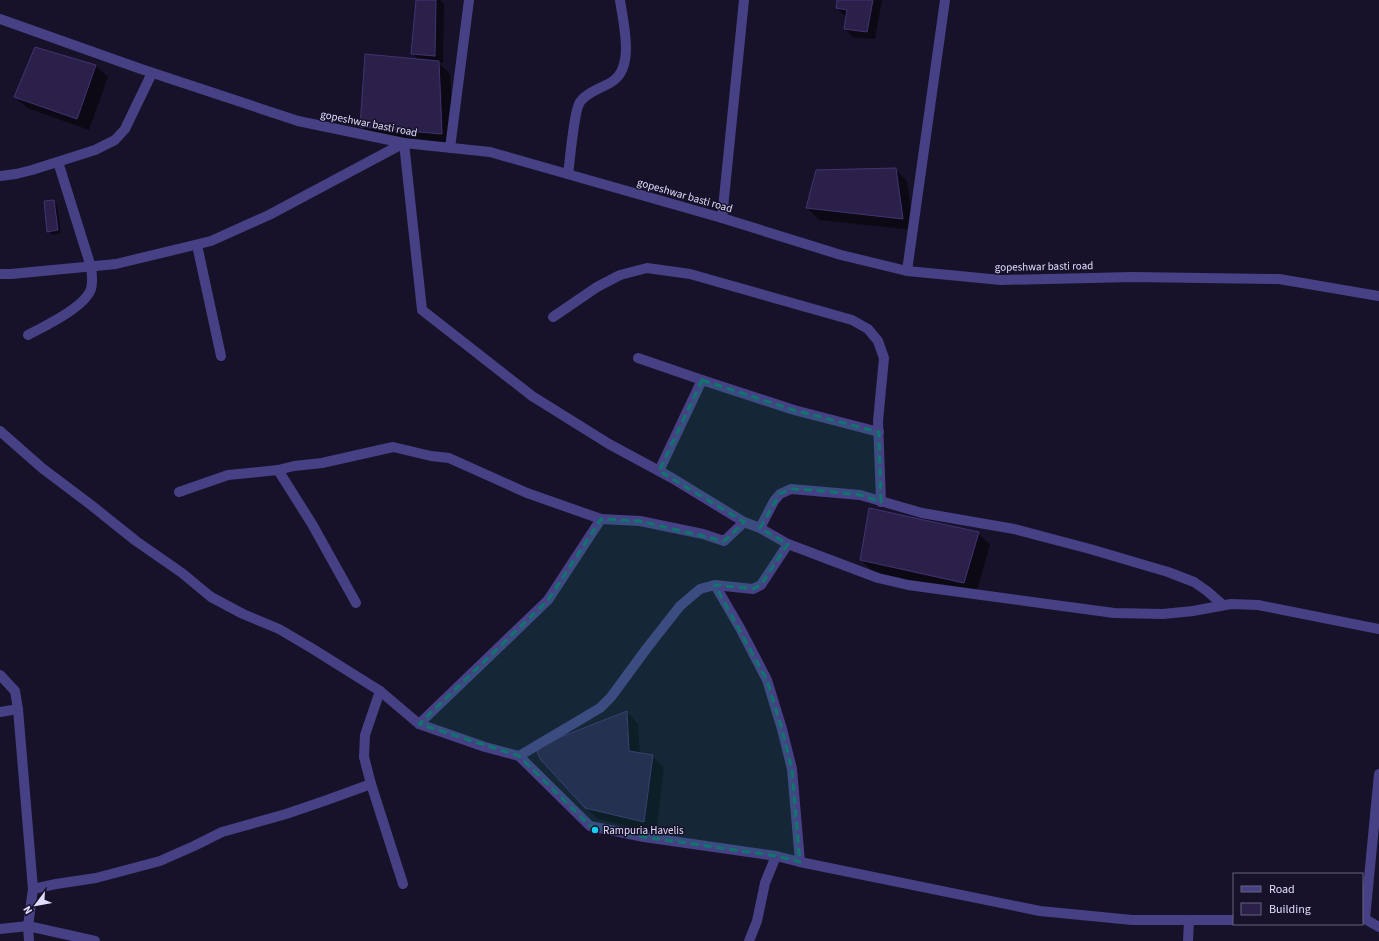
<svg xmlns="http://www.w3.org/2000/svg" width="1379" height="941" viewBox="0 0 1379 941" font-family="'Source Sans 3',sans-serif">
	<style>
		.shadow { fill: #0007 }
		.building { fill: #2a2049; stroke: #433373 }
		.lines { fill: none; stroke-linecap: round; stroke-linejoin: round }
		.street { stroke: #464185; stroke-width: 10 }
		.marked { fill: #0f766e; fill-opacity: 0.2; stroke: #0f766e; stroke-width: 3; stroke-dasharray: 8 5; stroke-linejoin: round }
		.poi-dot { fill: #16d0f0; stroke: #171229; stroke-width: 1.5 }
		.labels { text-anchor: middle; stroke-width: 3; stroke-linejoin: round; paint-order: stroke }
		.street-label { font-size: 11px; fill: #e2ddfd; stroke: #171229 }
		.poi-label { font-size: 11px; fill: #e2ddfd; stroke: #171229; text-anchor: start }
	</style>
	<rect width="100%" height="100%" fill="#171229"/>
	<g class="shadow">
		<polygon points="417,0 440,0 444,4 443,63 439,63 450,74 454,145 373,138 361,126 419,60 412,53"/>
		<polygon points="838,0 882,0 875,39 853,37 845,29 847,16 845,16 837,8"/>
		<polygon points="36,48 96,66 108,77 89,130 27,108 15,97"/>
		<polygon points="895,169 907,181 914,230 819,220 807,208"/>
		<polygon points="53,201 57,205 61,233 52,235 48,231"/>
		<polygon points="978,533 990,545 976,594 873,572 861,560"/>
		<polygon points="627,712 638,724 640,754 652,756 664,768 656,833 598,819 585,807"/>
	</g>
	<g class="building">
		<polygon points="416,0 436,0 435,56 411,54"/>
		<polygon points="837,0 873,0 867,32 844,29 847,10 836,8"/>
		<polygon points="35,47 96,65 77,119 14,97"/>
		<polygon points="365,54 439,61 442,134 360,127"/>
		<polygon points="896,168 903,219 806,208 816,170"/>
		<polygon points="54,200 58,230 47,232 44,201"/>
		<polygon points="869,508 979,532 964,583 860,560"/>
		<polygon points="627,711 629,751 653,755 644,822 585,808 541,760 537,752 543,744"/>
	</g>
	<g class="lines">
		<g class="street">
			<polyline points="0,19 141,69 298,121 404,143 490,152 722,218 841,255 907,271 1001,280 1133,277 1279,279 1379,296"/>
			<polyline points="450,148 469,0"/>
			<path d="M568 174C570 161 574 110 580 102 588 91 603 88 613 81 635 66 623 22 620 0"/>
			<polyline points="0,176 16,174 32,170 95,150 115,140 125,129 152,73"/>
			<polyline points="722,218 744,0"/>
			<polyline points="197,245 221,356"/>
			<polyline points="907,271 945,0"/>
			<polyline points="0,274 11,274 116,264 211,241 269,215 404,143 422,310 532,396 609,444 672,478 744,522 760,528 788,544"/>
			<polyline points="553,317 597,287 620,275 647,268 690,274 852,320 868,329 878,341 884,358 878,421 881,502"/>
			<path d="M28 335C45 326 85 307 91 289 93 282 92 274 91 267L58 162"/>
			<polyline points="638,358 702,380 794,410 879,432"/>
			<polyline points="0,431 42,468 91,505 136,541 182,573 211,597 243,614 279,629 313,649 380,691 419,724 485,747 519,756 590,826 644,837 776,856 800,862 1040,911 1132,920 1234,920"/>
			<polyline points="278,470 312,524 356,603"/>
			<polyline points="659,471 702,380"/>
			<polyline points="179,492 228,475 278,470 294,466 322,463 393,447 431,456 449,458 527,493 601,519 640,521 703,534 724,541 744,522"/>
			<polyline points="760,528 774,501 780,494 791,489 860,495 922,513 1014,529 1090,549 1168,572 1194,582 1207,591 1223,605"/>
			<polyline points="715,585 740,628 767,680 782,729 792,769 800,862"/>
			<polyline points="0,675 15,691 18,709 33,889 28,926 29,941"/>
			<polyline points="380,691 365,735 364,757 371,784 403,884"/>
			<polyline points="0,712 18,709"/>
			<polyline points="419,724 548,600 601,519"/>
			<polyline points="519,756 600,708 611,697 647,648 680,606 700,589 715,585 753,589 761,585 788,544 878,578 908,585 1114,613 1163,614 1193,611 1231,604 1258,605 1379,629"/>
			<polyline points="33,889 56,884 96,878 160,861 194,846 222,832 286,814 327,800 371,784"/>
			<polyline points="1362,919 1365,919 1379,927"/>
			<polyline points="1365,919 1379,774"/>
			<polyline points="0,929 28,926 95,941"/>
			<polyline points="749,941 757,921 765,883 776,856"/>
			<polyline points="1188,941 1189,921"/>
		</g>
	</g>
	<path class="marked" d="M702 380 794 410 879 432 881 502 860 495 812 490 791 489 780 494 760 528 788 544 761 585 753 589 715 585 767 680 782 729 792 769 800 862 776 856 644 837 590 826 519 756 419 724 548 600 601 519 640 521 724 541 744 522 659 471Z"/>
	<circle class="poi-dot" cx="595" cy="830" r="4"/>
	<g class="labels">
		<g class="street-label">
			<text transform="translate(369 123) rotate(11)" y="4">gopeshwar basti road</text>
			<text transform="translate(685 195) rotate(16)" y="4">gopeshwar basti road</text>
			<text transform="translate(1044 266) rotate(-1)" y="4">gopeshwar basti road</text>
		</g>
		<g class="poi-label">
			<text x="603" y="834">Rampuria Havelis</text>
		</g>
	</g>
	<rect x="1233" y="873" width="130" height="52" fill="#171229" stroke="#68637e"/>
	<rect x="1241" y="886" width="20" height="6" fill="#464185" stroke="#68637e"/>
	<text x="1269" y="893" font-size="12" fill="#e2ddfd">Road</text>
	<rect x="1241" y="903" width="20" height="12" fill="#2a2049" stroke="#68637e"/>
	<text x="1269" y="913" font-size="12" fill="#e2ddfd">Building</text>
	<g transform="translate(36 905) rotate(238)" stroke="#171229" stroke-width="3" paint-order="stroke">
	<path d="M0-3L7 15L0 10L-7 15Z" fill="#e2ddfd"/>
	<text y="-6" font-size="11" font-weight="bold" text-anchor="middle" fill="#e2ddfd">N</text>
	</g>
</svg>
